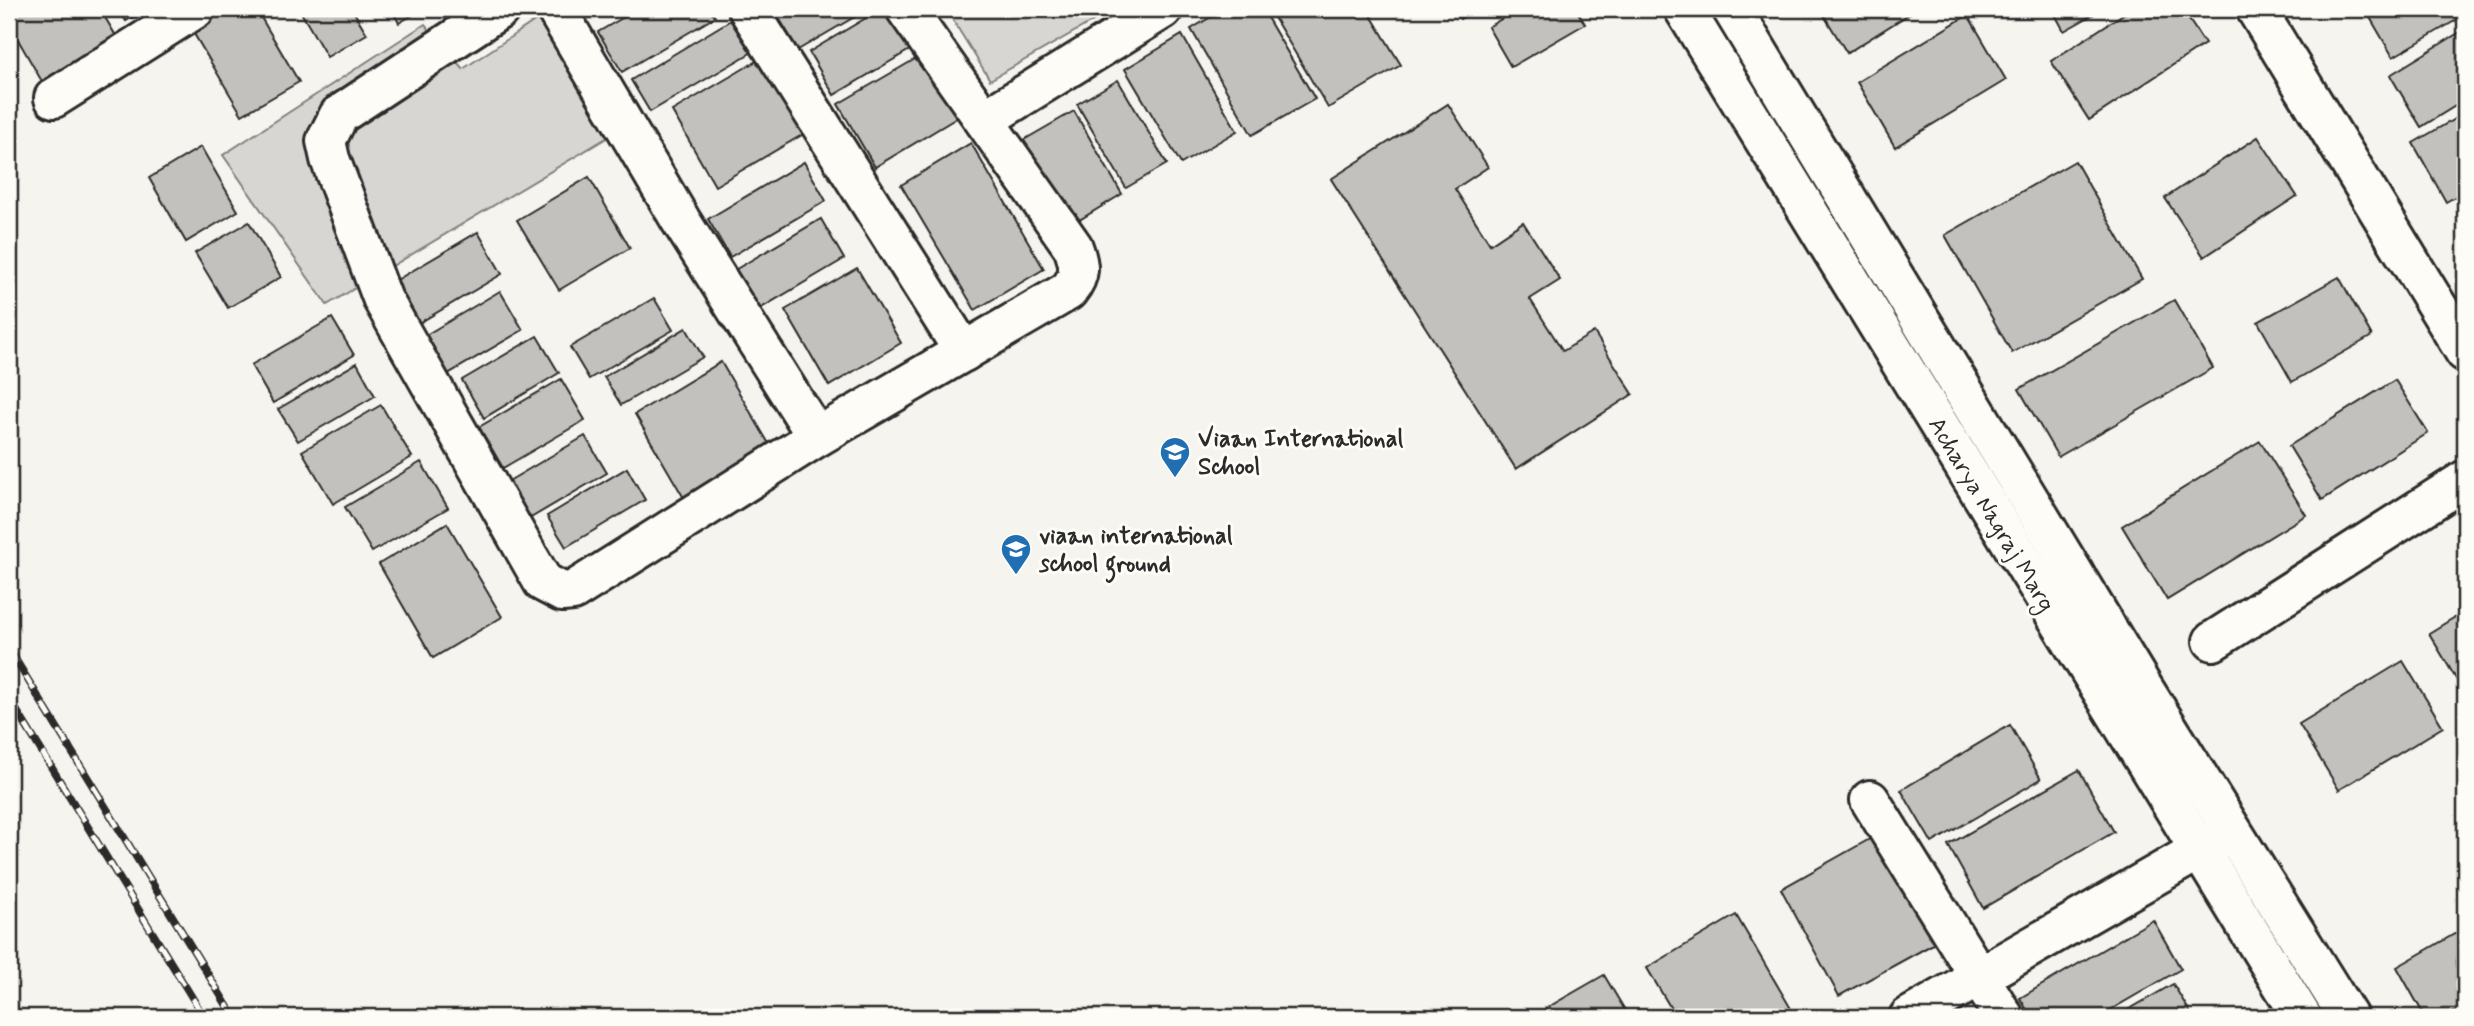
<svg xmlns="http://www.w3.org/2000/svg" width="2474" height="1026" viewBox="0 0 2474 1026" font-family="Mynerve,sans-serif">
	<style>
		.green { fill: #d7d6d2; stroke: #81807e; stroke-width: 2 }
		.building { fill: #c2c1be; stroke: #2b2b2b; stroke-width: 2 }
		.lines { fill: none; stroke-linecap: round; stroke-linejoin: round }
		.street-casing { stroke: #2b2b2b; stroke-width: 44 }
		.secondary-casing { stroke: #2b2b2b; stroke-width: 44 }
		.street { stroke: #fdfcf7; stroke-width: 38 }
		.secondary { stroke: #fdfcf7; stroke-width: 38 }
		.rail-casing { stroke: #2b2b2b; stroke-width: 8 }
		.rail { stroke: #fdfcf7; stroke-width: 5; stroke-dasharray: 16; stroke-linecap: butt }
		.labels { text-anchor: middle; stroke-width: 6; stroke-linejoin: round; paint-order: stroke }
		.poi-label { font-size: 24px; font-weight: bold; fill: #2b2b2b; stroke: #fdfcf7; text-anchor: start }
		.street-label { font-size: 24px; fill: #2b2b2b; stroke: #fdfcf7 }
	</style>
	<rect width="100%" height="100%" fill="#f5f4ef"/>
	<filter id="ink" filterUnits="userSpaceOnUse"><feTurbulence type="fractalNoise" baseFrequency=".0143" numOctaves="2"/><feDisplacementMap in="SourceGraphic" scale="14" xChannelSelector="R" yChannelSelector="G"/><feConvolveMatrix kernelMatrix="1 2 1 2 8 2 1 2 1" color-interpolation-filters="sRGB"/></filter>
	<g filter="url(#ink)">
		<g class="green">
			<polygon points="946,9 1114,9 990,80"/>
			<polygon points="545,14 608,137 327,305 223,155 425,24 463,69"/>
		</g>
		<g class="building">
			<polygon points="9,9 100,9 119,41 44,85 9,24"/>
			<polygon points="119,9 146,9 126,21"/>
			<polygon points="221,9 256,9 299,82 242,115 190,27"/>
			<polygon points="299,9 352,9 367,34 327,57"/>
			<polygon points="391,9 423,9 399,23"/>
			<polygon points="638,9 710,9 715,17 622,72 598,32"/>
			<polygon points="783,9 868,9 798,50 776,13"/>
			<polygon points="881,9 897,9 918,45 834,95 809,52"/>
			<polygon points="1224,9 1262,9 1315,99 1252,135 1191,29"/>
			<polygon points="1269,9 1367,9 1401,65 1328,108"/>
			<polygon points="1454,9 1478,9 1460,19"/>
			<polygon points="1518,9 1576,9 1585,24 1511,67 1488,27"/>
			<polygon points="1820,9 1917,9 1847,53"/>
			<polygon points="2052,9 2103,9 2064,31"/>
			<polygon points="2131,9 2182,9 2205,44 2089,120 2051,61"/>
			<polygon points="2365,9 2465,9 2465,15 2393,57"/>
			<polygon points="1968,15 2006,80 1895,147 1857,82"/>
			<polygon points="734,18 754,51 650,112 631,80"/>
			<polygon points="2465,29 2465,100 2421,127 2390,75"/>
			<polygon points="1182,35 1237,131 1181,164 1125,69"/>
			<polygon points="929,51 965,113 875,167 838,104"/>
			<polygon points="770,53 814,128 715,186 672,111"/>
			<polygon points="1118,80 1167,164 1126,188 1077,104"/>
			<polygon points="1448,104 1488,167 1455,189 1490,244 1523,222 1560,280 1530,299 1563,351 1594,332 1633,394 1516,469 1331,179"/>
			<polygon points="1074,111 1122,194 1071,225 1022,141"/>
			<polygon points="2465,113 2465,191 2446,202 2413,143"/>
			<polygon points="2258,137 2297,196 2204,257 2165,198"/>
			<polygon points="971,143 1044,269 975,310 901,185"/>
			<polygon points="201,147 238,211 186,242 149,178"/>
			<polygon points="2075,161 2142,279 2012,353 1945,235"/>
			<polygon points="804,162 826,201 730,257 708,219"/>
			<polygon points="589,177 630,248 559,290 517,220"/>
			<polygon points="821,219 844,259 756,311 733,271"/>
			<polygon points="249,222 281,277 228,308 195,253"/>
			<polygon points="478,232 502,274 419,323 395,281"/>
			<polygon points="857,268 901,343 829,386 785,310"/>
			<polygon points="2339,277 2372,336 2292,382 2258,322"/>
			<polygon points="500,291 523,330 441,378 419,339"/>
			<polygon points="654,298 673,330 589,379 570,347"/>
			<polygon points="2174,300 2213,368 2058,457 2019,389"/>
			<polygon points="332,318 354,355 273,403 251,365"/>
			<polygon points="686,328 703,357 621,405 604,377"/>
			<polygon points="537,336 559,373 484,418 462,380"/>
			<polygon points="721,362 775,454 688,505 635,414"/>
			<polygon points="357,363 375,396 298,441 278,409"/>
			<polygon points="561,379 585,420 503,468 479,427"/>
			<polygon points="2395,380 2428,433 2322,500 2289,446"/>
			<polygon points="381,405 412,457 333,504 302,451"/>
			<polygon points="585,436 607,473 524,522 502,485"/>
			<polygon points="2260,441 2306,515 2167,600 2122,526"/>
			<polygon points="421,462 448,508 372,552 345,507"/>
			<polygon points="627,468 645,500 566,547 547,516"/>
			<polygon points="447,523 502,617 433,658 379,564"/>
			<polygon points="2465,611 2465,694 2429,633"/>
			<polygon points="2403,661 2443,727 2339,790 2299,724"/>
			<polygon points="2010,725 2041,779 1932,843 1901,790"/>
			<polygon points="2079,770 2114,832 1983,908 1948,845"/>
			<polygon points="1875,836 1935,943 1839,996 1781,889"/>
			<polygon points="1736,915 1793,1012 1784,1017 1676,1017 1647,968"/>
			<polygon points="2153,920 2181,969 2098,1017 2031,1017 2020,998"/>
			<polygon points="2465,928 2465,1006 2445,1017 2425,1017 2397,967"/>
			<polygon points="1604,975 1629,1017 1531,1017"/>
			<polygon points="2173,984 2193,1017 2116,1017"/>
		</g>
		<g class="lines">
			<g class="street-casing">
				<g id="street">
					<path d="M500 9 339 115 326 141 330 159 383 300 543 582 562 592 573 591 817 437 1068 291C1081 275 1080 266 1073 247L906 9"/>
					<polyline points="556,9 681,221 817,437"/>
					<polyline points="748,9 964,352"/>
					<polyline points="2256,9 2465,352"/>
					<polyline points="54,98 195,9"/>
					<polyline points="984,120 1163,9"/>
					<polyline points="2213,641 2465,480"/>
					<polyline points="1870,800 2004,1017"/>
					<polyline points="1909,1017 2229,833"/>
				</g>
			</g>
			<g class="secondary-casing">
				<g id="secondary">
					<polyline points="1684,9 2302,1017"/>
					<polyline points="1732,9 2142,686 2348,1017"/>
				</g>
			</g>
			<use href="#street" class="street"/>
			<use href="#secondary" class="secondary"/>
			<g class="rail-casing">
				<g id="rail">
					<polyline points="9,649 234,1017"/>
					<polyline points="9,698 204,1017"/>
				</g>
			</g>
			<use href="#rail" class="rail"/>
		</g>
	</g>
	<defs>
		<g id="school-pin" transform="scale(1.575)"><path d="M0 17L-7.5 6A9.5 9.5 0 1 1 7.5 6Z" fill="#1f6fb2" stroke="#fdfcf7"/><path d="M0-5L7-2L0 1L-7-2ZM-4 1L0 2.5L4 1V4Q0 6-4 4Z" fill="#fff"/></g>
	</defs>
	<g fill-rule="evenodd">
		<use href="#school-pin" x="1175" y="452"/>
		<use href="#school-pin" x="1016" y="549"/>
	</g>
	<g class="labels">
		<g class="poi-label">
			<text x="1198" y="446">Viaan International<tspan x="1198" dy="28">School</tspan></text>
			<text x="1039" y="543">viaan international<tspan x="1039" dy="28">school ground</tspan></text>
		</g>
		<g class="street-label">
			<text transform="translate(1992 514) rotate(59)" y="8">Acharya Nagraj Marg</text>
		</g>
	</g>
	<rect width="2474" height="1026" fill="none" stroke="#fdfcf7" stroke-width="35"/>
	<rect x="18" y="18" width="2439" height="991" fill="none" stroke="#2b2b2b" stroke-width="2.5" filter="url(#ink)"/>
</svg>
